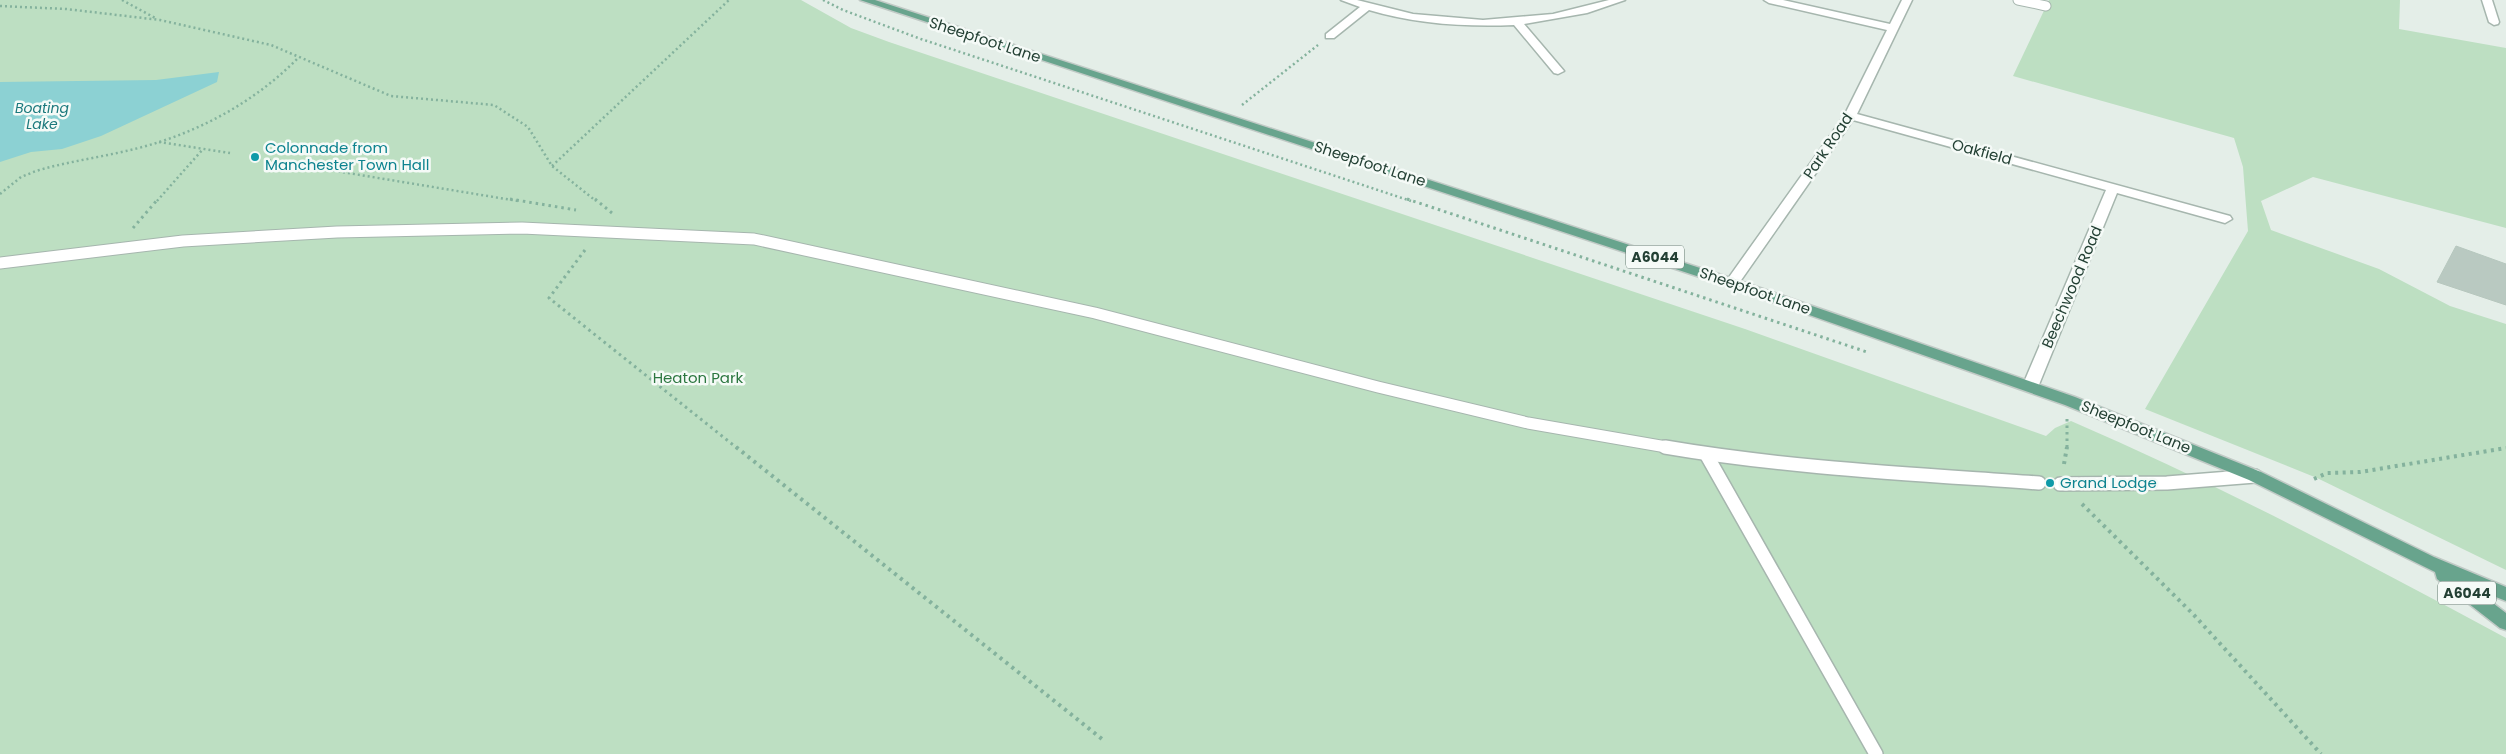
<svg xmlns="http://www.w3.org/2000/svg" width="2506" height="754" viewBox="0 0 2506 754" font-family="Poppins,sans-serif">
	<style>
		.green { fill: #bddfc2 }
		.water { fill: #8cd1d3 }
		.building { fill: #b9c9c1; stroke: #b6c7be }
		.lines { fill: none; stroke-linecap: round; stroke-linejoin: round }
		.service-far2-casing { stroke: #a6b6ae; stroke-width: 11 }
		.service-far1-casing { stroke: #a6b6ae; stroke-width: 13 }
		.service-casing { stroke: #a6b6ae; stroke-width: 16 }
		.minor-casing { stroke: #a6b6ae; stroke-width: 3 }
		.primary-casing { stroke: #c1cac6; stroke-width: 3 }
		.path-far2 { stroke: #84b29d; stroke-width: 2.5; stroke-dasharray: 2 3; stroke-linecap: butt }
		.path-far1 { stroke: #84b29d; stroke-width: 3; stroke-dasharray: 2.5 4; stroke-linecap: butt }
		.path { stroke: #84b29d; stroke-width: 4; stroke-dasharray: 3 4.5; stroke-linecap: butt }
		.service-far2 { stroke: #fff; stroke-width: 9 }
		.service-far1 { stroke: #fff; stroke-width: 11 }
		.service { stroke: #fff; stroke-width: 13 }
		.minor { fill: #fff; fill-rule: evenodd }
		.primary { fill: #68a48d; fill-rule: evenodd }
		.culture-dot { fill: #0f9aa8; stroke: #f5faf7; stroke-width: 2 }
		.labels { text-anchor: middle; stroke-width: 5; stroke-linejoin: round; paint-order: stroke }
		.far-water-label { font-size: 14px; font-style: italic; fill: #1c797d; stroke: #f5faf7 }
		.shield { fill: #f5faf7; stroke: #62786e; stroke-width: 1 }
		.shield-label { font-size: 14px; font-weight: bold; fill: #234034 }
		.street-label { font-size: 15px; fill: #234034; stroke: #f5faf7 }
		.culture-label { font-size: 15px; fill: #0d838f; stroke: #f5faf7; text-anchor: start }
		.park-label { font-size: 15px; fill: #2c7740; stroke: #f5faf7 }
	</style>
	<rect width="100%" height="100%" fill="#e4eee8"/>
	<g class="green">
		<path d="M0 0H801L851 28 889 42 1745 329 2046 436 2055 428 2071 421C2220 485 2363 561 2506 638V754H0Z"/>
		<polygon points="2049,0 2400,0 2399,29 2506,48 2506,228 2313,177 2261,201 2271,230 2379,269 2450,306 2506,324 2506,570 2317,478 2145,409 2248,231 2243,167 2234,138 2013,76"/>
	</g>
	<polygon class="water" points="219,72 217,82 101,136 62,149 31,152 0,162 0,82 156,80"/>
	<polygon class="building" points="2456,246 2506,264 2506,305 2437,282"/>
	<g class="lines">
		<g class="service-far2-casing">
			<polyline id="service-far2" points="2018,0 2046,6"/>
		</g>
		<g class="service-far1-casing">
			<polyline id="service-far1" points="0,263 183,241 337,232 522,228 754,239 1095,313 1378,387 1528,423 1672,448"/>
		</g>
		<g class="service-casing">
			<g id="service">
				<path d="M1665 447C1788 468 1914 474 2039 483"/>
				<polyline points="1706,454 1876,754"/>
				<polyline points="2060,484 2167,483 2255,476"/>
			</g>
		</g>
		<g class="minor-casing">
			<g id="minor">
				<path d="M1341 0H1357L1413 14 1483 20 1553 14 1609 0H1625L1587 13 1524 24 1564 71 1558 74 1554 73 1514 25C1465 27 1416 24 1369 10L1334 38H1326V34L1360 7Z"/>
				<polygon points="1764,0 1783,0 1890,24 1902,0 1912,0 1857,114 2230,216 2232,219 2225,223 2117,193 2038,387 2030,392 2022,387 2106,190 1853,120 1737,286 1727,286 1725,283 1727,280 1844,116 1887,30 1769,3"/>
				<polygon points="2482,0 2492,0 2499,22 2498,24 2494,25 2489,22"/>
			</g>
		</g>
		<g class="primary-casing">
			<polygon id="primary" points="860,0 875,0 1737,280 2075,397 2261,472 2434,557 2506,587 2506,601 2473,588 2506,613 2506,630 2500,628 2437,579 2435,572 2249,480 2065,405 1727,286"/>
		</g>
		<g class="path-far2">
			<polyline points="122,0 157,19"/>
			<polyline points="823,0 843,10 921,39 1411,201"/>
			<polyline points="0,6 66,9 160,20 271,45 391,96 494,105 528,127 552,166 596,201"/>
			<polyline points="1242,105 1318,45"/>
			<polyline points="159,142 230,153"/>
			<polyline points="269,160 518,201"/>
			<polyline points="552,166 729,0"/>
			<path d="M0 194 21 177 36 171C66 162 96 158 126 151 190 137 252 105 298 58"/>
			<polyline points="157,201 203,149"/>
		</g>
		<g class="path-far1">
			<polyline points="510,199 576,210"/>
			<polyline points="595,199 612,213"/>
			<polyline points="1407,199 1867,352"/>
			<polyline points="133,228 158,199"/>
			<polyline points="585,250 549,298 737,448"/>
			<polyline points="2067,419 2067,448"/>
		</g>
		<g class="path">
			<polyline points="736,447 1102,739"/>
			<polyline points="2064,464 2067,447"/>
			<polyline points="2314,479 2327,473 2360,472 2506,448"/>
			<polyline points="2082,504 2193,614 2321,754"/>
		</g>
		<use href="#service-far2" class="service-far2"/>
		<use href="#service-far1" class="service-far1"/>
		<use href="#service" class="service"/>
		<use href="#minor" class="minor"/>
		<use href="#primary" class="primary"/>
	</g>
	<g class="culture-dot">
		<circle cx="255" cy="157" r="5"/>
		<circle cx="2050" cy="483" r="5"/>
	</g>
	<g class="labels">
		<g class="far-water-label">
			<text x="42" y="113">Boating<tspan x="42" dy="16">Lake</tspan></text>
		</g>
		<g class="shield">
			<rect x="1626" y="245.5" width="58" height="23" rx="4"/>
			<rect x="2438" y="581.5" width="58" height="23" rx="4"/>
		</g>
		<g class="shield-label">
			<text x="1655" y="262">A6044</text>
			<text x="2467" y="598">A6044</text>
		</g>
		<g class="street-label">
			<text transform="translate(985 40) rotate(18)" y="5">Sheepfoot Lane</text>
			<text transform="translate(1828 146) rotate(-56)" y="5">Park Road</text>
			<text transform="translate(1982 152) rotate(15)" y="5">Oakfield</text>
			<text transform="translate(1370 164) rotate(18)" y="5">Sheepfoot Lane</text>
			<text transform="translate(2072 287) rotate(-67)" y="5">Beechwood Road</text>
			<text transform="translate(1755 291) rotate(19)" y="5">Sheepfoot Lane</text>
			<text transform="translate(2136 427) rotate(22)" y="5">Sheepfoot Lane</text>
		</g>
		<g class="culture-label">
			<text x="265" y="153">Colonnade from<tspan x="265" dy="17">Manchester Town Hall</tspan></text>
			<text x="2060" y="488">Grand Lodge</text>
		</g>
		<g class="park-label">
			<text x="698" y="383">Heaton Park</text>
		</g>
	</g>
</svg>
